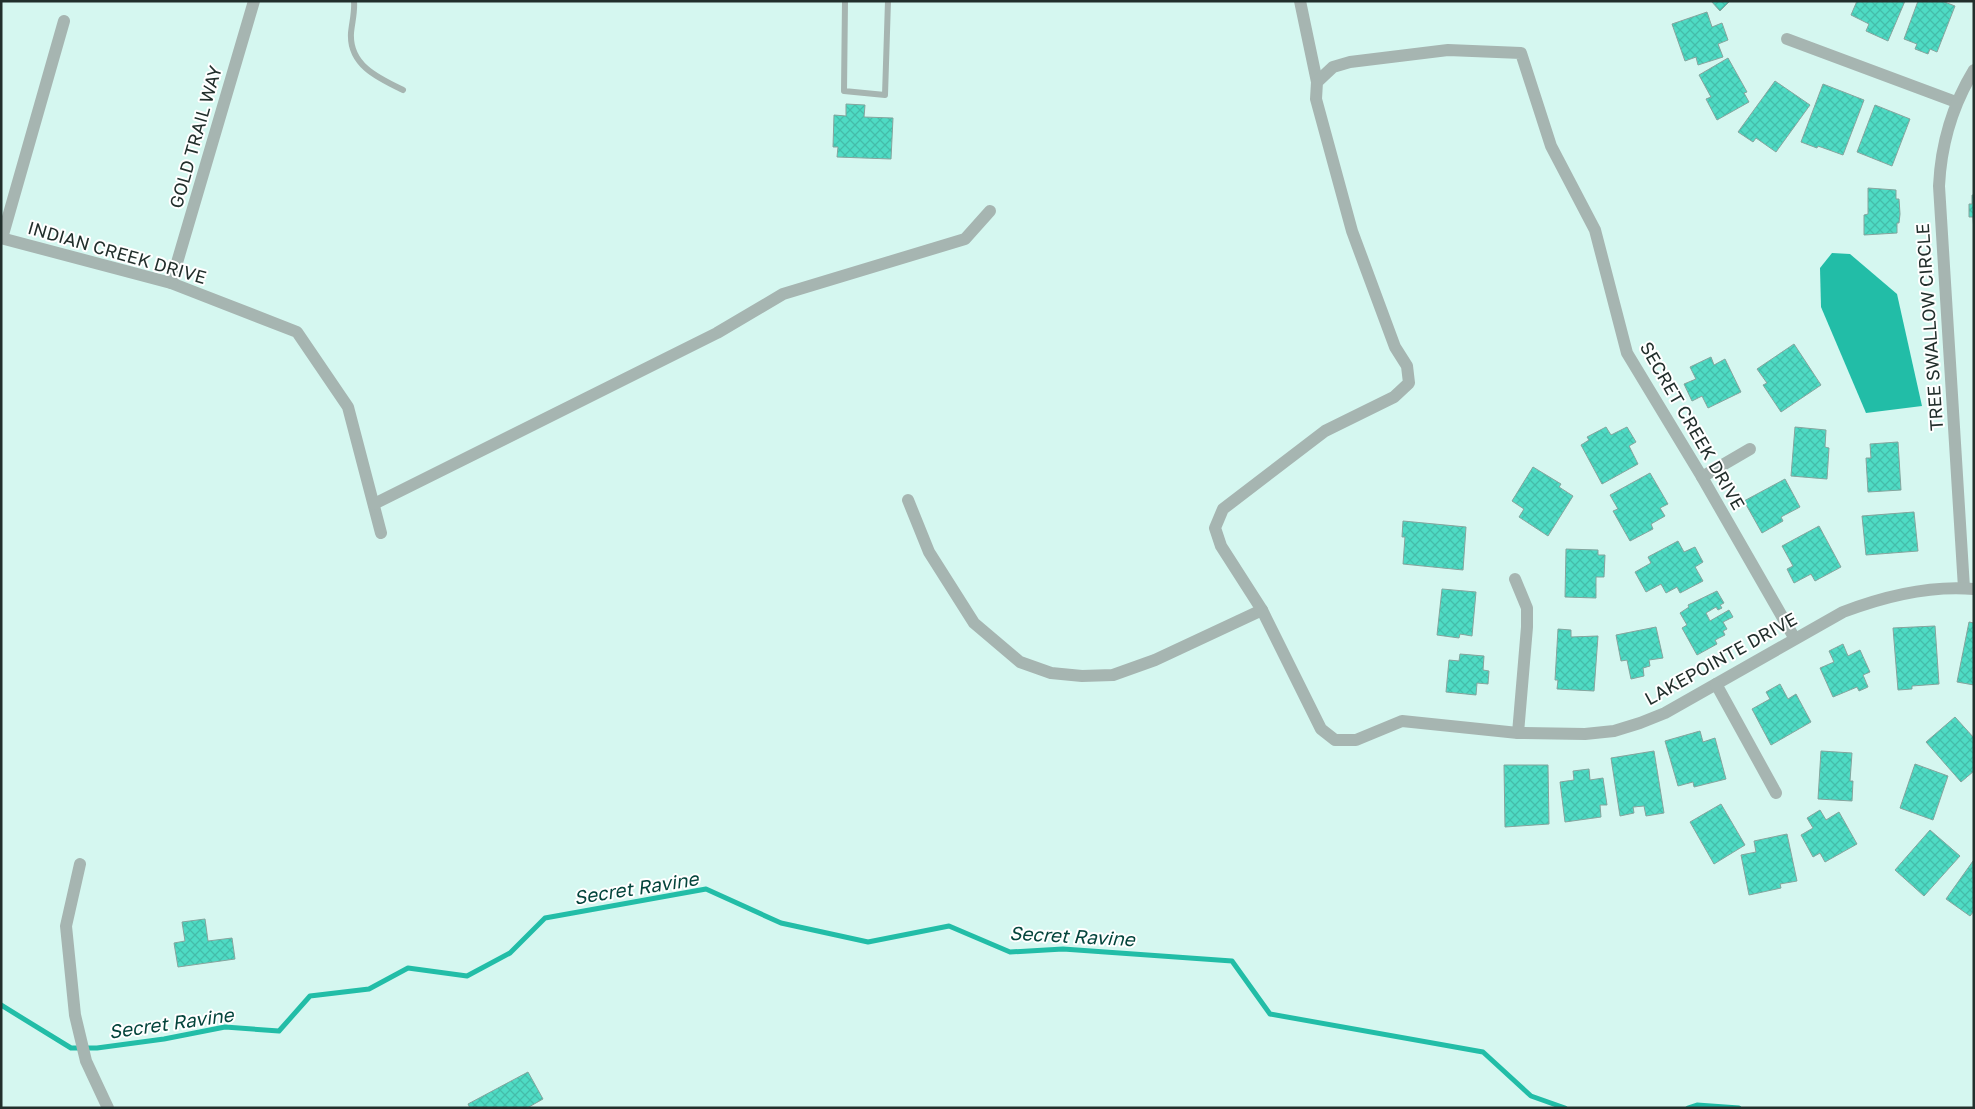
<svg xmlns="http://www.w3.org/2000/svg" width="1975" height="1109" viewBox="0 0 1975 1109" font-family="'Golos Text',sans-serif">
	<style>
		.water { fill: #22bda7 }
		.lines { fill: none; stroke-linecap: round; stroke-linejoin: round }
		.stream { stroke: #22bda7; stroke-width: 5 }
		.building { fill: url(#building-cross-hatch); stroke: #85a59e }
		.lane { stroke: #a6b5b1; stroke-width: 6 }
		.street { stroke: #a6b5b1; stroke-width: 12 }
		.labels { text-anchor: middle; stroke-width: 4; stroke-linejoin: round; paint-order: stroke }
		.street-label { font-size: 18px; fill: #222f2c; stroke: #fff }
		.water-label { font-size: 19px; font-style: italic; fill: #04453c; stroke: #fff }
	</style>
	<defs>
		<pattern id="building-cross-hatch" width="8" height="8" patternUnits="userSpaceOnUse" patternTransform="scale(1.25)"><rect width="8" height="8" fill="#4edbc4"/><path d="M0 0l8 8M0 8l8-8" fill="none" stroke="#44bca9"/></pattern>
	</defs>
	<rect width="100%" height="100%" fill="#d5f7f0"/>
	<polygon class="water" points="1832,253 1850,254 1897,294 1922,406 1866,413 1821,307 1820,268"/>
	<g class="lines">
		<g class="stream">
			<polyline points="1,1005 71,1048 97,1048 164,1039 225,1027 279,1031 310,996 369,989 408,968 467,976 510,953 545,918 706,889 781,923 868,942 949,926 1010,952 1063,949 1232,961 1270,1014 1483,1052 1531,1096 1565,1108"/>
			<polyline points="1688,1108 1697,1105 1739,1108"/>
		</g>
	</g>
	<g class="building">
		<polygon points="1711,1 1730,1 1720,11"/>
		<polygon points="1857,1 1905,1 1888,41 1866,31 1869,24 1851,15"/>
		<polygon points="1918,1 1942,1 1955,6 1937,52 1930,49 1928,54 1915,49 1917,44 1904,39"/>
		<polygon points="1707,12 1712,27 1722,23 1728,40 1718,44 1723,57 1698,65 1696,57 1685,61 1672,24"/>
		<polygon points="1728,58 1747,92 1744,93 1749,102 1717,120 1706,99 1711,97 1699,75"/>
		<polygon points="1775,81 1810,105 1776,152 1756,138 1753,142 1738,132"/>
		<polygon points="1823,84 1864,100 1843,155 1818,146 1817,148 1801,142"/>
		<polygon points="846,104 865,105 864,117 893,118 891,159 837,157 838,147 833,147 834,115 846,116"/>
		<polygon points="1875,105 1910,119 1892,166 1857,152"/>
		<polygon points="1868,188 1896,190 1896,199 1899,199 1900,214 1899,223 1897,223 1897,233 1864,235 1864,215 1868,214"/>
		<polygon points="1972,195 1974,195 1974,232 1973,217 1969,217 1969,204 1972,204"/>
		<polygon points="1794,344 1821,385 1781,412 1763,385 1767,383 1757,369"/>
		<polygon points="1711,357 1714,365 1725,359 1741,392 1708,408 1702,396 1692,401 1684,384 1696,379 1690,367"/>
		<polygon points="1606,427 1611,435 1627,427 1636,442 1629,446 1638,464 1602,484 1581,445 1589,440 1587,437"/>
		<polygon points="1795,427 1826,430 1825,447 1829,448 1827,479 1791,476"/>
		<polygon points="1898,442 1901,490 1868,492 1866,458 1871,458 1870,444"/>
		<polygon points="1533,467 1561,484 1559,487 1573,496 1548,536 1519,517 1524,509 1512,501"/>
		<polygon points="1650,473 1668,504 1660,508 1665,516 1651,524 1653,529 1630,541 1613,511 1618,509 1610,495"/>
		<polygon points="1785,479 1800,507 1781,517 1783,521 1762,533 1744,501"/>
		<polygon points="1914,512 1918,551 1866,555 1862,516"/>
		<polygon points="1403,521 1466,527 1463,570 1403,564 1405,537 1402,537"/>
		<polygon points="1819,526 1841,567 1815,581 1811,574 1794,583 1787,569 1793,566 1782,546"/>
		<polygon points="1678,541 1684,552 1695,547 1703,562 1695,567 1703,581 1680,593 1677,587 1666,593 1661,584 1646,592 1635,572 1651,563 1648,557"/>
		<polygon points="1566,549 1598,550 1598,555 1605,555 1604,577 1596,577 1596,598 1565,597"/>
		<polygon points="1442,589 1476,592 1472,636 1460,634 1459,638 1437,635"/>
		<polygon points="1717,591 1724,603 1720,605 1722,608 1718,610 1716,607 1706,613 1710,621 1729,610 1733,617 1723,622 1727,629 1723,631 1725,635 1715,640 1717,644 1697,655 1682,628 1687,625 1680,613 1689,607 1688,605"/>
		<polygon points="1969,622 1974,623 1974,685 1957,682"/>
		<polygon points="1935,626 1939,684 1912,686 1912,689 1898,690 1893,628"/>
		<polygon points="1656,627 1663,658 1649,660 1650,666 1643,668 1644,676 1631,679 1627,660 1621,661 1616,635"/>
		<polygon points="1558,629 1571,630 1571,637 1598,636 1594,691 1557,689 1558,680 1555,680"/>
		<polygon points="1843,644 1848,656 1860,650 1870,672 1863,675 1868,687 1859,691 1857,687 1833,697 1820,668 1834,662 1829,651"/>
		<polygon points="1460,654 1484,656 1483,670 1489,671 1488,684 1477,683 1476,695 1446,692 1449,660 1459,661"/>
		<polygon points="1780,684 1788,699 1796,694 1811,722 1771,745 1752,709 1770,699 1766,692"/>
		<polygon points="1955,717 1974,738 1974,771 1961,782 1926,742"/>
		<polygon points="1700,731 1703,742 1715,738 1726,779 1694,787 1693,782 1678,786 1665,741"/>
		<polygon points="1654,751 1664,813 1646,816 1644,806 1633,807 1634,813 1620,816 1611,758"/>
		<polygon points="1821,751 1852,753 1850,781 1853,781 1852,801 1818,799"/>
		<polygon points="1915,764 1948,776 1933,820 1900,808"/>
		<polygon points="1504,765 1548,765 1549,824 1505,827"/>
		<polygon points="1589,769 1590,780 1603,778 1607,805 1600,805 1601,817 1565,822 1560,782 1574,780 1573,771"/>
		<polygon points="1721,804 1745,845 1714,864 1690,822"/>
		<polygon points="1820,810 1826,820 1839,812 1857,844 1825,862 1820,853 1813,857 1801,835 1813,828 1807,818"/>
		<polygon points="1930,830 1960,856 1924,896 1895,870"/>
		<polygon points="1787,834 1797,881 1780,884 1781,888 1749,895 1741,855 1756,852 1754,841"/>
		<polygon points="1973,861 1974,911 1970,916 1946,899"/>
		<polygon points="205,919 208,941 232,938 235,959 178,967 174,943 185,941 182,922"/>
		<polygon points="528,1072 543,1099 527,1108 470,1108 468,1104"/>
	</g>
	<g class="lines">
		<g class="lane">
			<path d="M354 1C355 12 352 22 351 33 349 65 378 78 403 90"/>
			<polyline points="845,1 844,91 885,95 888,1"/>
		</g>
		<g class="street">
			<polyline points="1300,1 1317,82"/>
			<polyline points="1787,39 1956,102"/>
			<polyline points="1,238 171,283 297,332 348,407 381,533"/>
			<polyline points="2,238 64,21"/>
			<polyline points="171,283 254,1"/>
			<polyline points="1702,477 1750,449"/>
			<polyline points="908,500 929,552 974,623 1020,662 1051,673 1082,676 1113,675 1155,660 1262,610"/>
			<polyline points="374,504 717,333 783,294 965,239 990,211"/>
			<polyline points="1515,579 1527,608 1527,627 1518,733"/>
			<path d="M1964 588 1939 186C1941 144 1952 106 1974 70"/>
			<path d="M1795 639 1702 477 1627 353 1595 230 1551 146 1521 53 1448 50 1350 62 1333 67 1317 82 1316 99 1352 231 1395 347 1407 366 1409 383 1394 397 1325 431 1223 509 1215 528 1221 546 1262 610 1321 729 1335 740H1356L1402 721 1518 733 1585 734 1614 731 1640 723 1665 713 1843 612C1885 596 1929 585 1974 589"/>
			<polyline points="1716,684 1776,793"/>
			<polyline points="80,864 66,926 75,1015 86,1061 108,1108"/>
		</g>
	</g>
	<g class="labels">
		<g class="street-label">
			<text transform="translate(196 137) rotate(-74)" y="6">GOLD TRAIL WAY</text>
			<text transform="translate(117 253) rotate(16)" y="6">INDIAN CREEK DRIVE</text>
			<text transform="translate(1930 327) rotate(-94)" y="6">TREE SWALLOW CIRCLE</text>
			<text transform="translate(1692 426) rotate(60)" y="6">SECRET CREEK DRIVE</text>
			<text transform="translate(1721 659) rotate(-29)" y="6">LAKEPOINTE DRIVE</text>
		</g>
		<g class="water-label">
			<text transform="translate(636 888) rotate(-9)" y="7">Secret Ravine</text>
			<text transform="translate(1072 936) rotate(3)" y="7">Secret Ravine</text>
			<text transform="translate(171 1023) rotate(-8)" y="7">Secret Ravine</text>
		</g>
	</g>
	<rect width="1975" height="1109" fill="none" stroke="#222f2c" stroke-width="5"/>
</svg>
